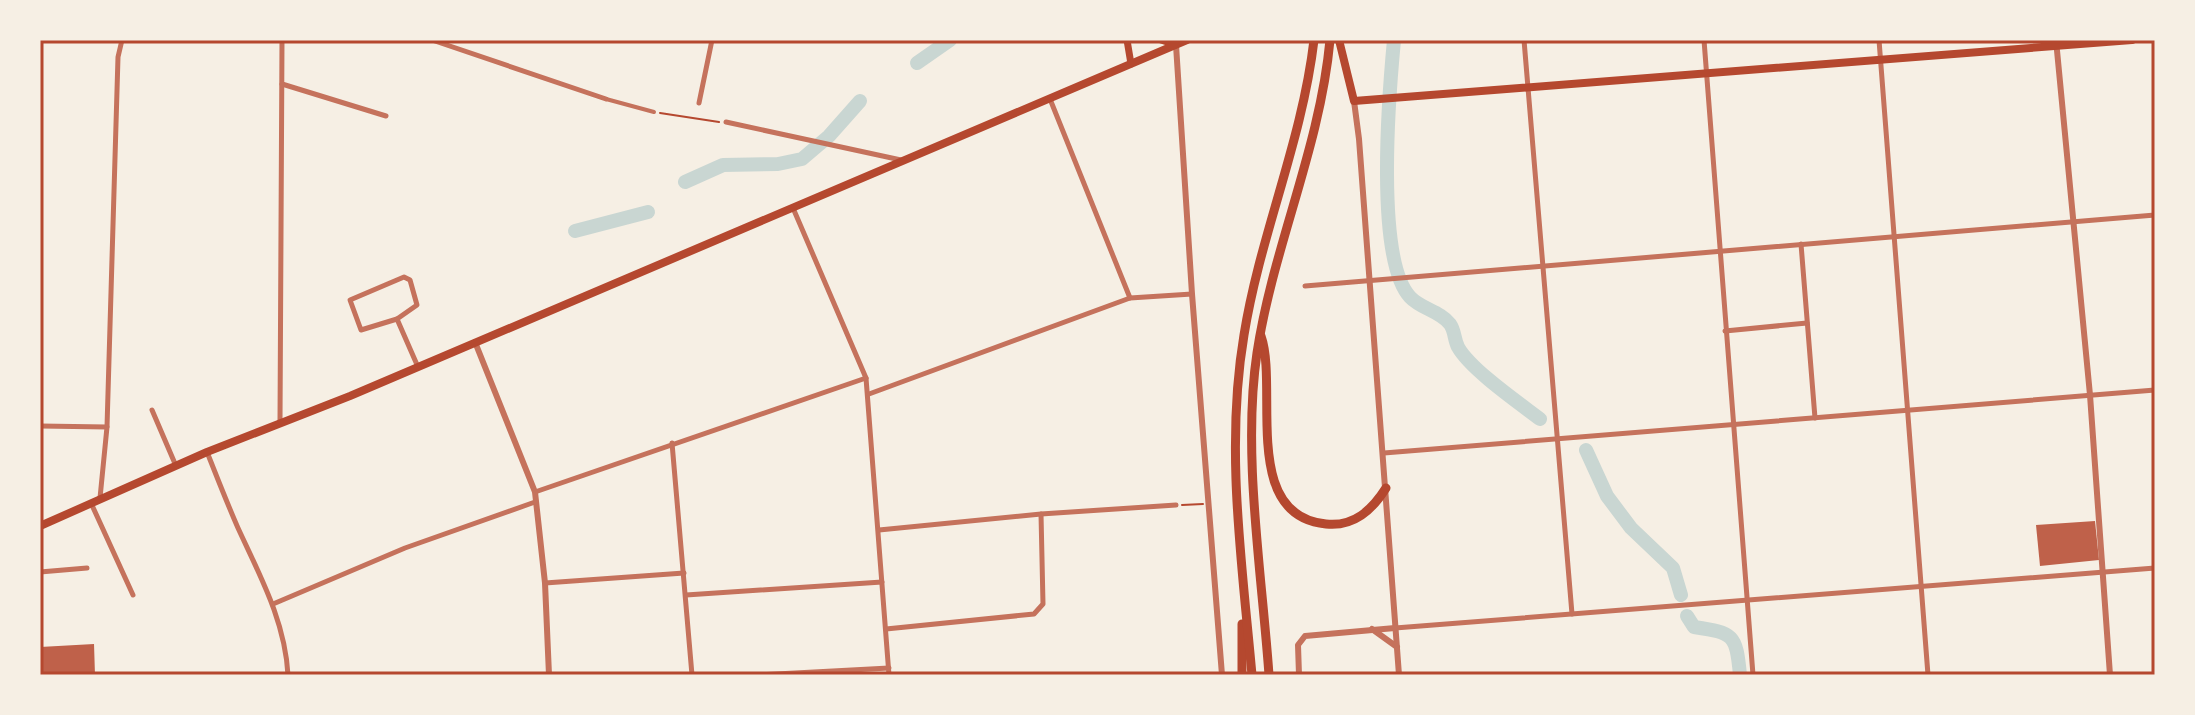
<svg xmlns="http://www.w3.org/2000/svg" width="2195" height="715" viewBox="0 0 2195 715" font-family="'Alegreya Sans',sans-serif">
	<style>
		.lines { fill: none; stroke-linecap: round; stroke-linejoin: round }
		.river { stroke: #c9d6d2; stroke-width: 14 }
		.building { fill: #bf614a }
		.path { stroke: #b5482f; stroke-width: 2 }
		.pedestrian { stroke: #c5725c; stroke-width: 4 }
		.minor { stroke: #c5725c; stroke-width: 5 }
		.tertiary { stroke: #c5725c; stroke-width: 6 }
		.secondary { stroke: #b5482f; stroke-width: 7 }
		.primary { stroke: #b5482f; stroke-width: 8 }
		.motorway { stroke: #b5482f; stroke-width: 9 }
		.neatline { fill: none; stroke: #b5482f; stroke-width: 3 }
	</style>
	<rect width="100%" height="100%" fill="#f6efe4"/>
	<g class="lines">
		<g class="river">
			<path d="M1394,40C1389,93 1375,259 1410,297C1421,309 1440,311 1450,324C1455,331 1454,339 1458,347C1470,369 1519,403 1540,419"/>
			<polyline points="917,63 950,40"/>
			<polyline points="685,182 723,165 778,164 802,159 829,136 860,101"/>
			<polyline points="575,231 648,212"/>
			<polyline points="1586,450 1607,496 1631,528 1673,568 1681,595"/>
			<path d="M1687,616L1694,627C1734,633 1736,634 1740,675"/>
		</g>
	</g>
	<g class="building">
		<polygon points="2095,521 2099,560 2040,566 2036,525"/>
		<polygon points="94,644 95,675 40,675 40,647"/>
	</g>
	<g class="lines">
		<g class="path">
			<polyline points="660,113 719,122"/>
			<polyline points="1182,505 1203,504"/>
		</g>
		<polyline class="pedestrian" points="606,99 654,112"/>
		<g class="minor">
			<polyline points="432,40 606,99"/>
			<polyline points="1524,40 1572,614"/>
			<polyline points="1704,40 1753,675"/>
			<polyline points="1879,40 1928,675"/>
			<polyline points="282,84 386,116"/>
			<polyline points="1050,99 1130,298"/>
			<polyline points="699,103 712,40"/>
			<polyline points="726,122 901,160"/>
			<polyline points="793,208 866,378 889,675"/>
			<polyline points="1801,244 1815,418"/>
			<polygon points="404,277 410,280 417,305 397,319 361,330 350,300"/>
			<polyline points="1305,286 2155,215"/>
			<polyline points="397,319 418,367"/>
			<polyline points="1725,331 1807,323"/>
			<polyline points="869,394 1130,298 1192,294"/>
			<polyline points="152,410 176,466"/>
			<polyline points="280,423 282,40"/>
			<polyline points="40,426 107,427"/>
			<polyline points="672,443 692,675"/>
			<path d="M207,452C217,477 227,503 238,528C260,576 285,621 288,675"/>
			<polyline points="1384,453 2155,390"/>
			<polyline points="535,492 866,378"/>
			<polyline points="100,498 107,427 118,57 122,40"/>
			<polyline points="91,503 133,595"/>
			<polyline points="879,530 1041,514 1176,505"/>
			<polyline points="40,572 87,568"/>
			<polyline points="545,583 684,573"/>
			<polyline points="686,595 882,582"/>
			<polyline points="273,604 405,548 535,502"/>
			<polyline points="1395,628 2155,568"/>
			<polyline points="886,629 1034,614 1043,604 1041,514"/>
			<polyline points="755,675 889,668"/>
		</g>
		<g class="tertiary">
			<polyline points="2056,40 2090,395 2110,675"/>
			<polyline points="1176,45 1192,294 1222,675"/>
			<polyline points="1354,101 1359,139 1399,675"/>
			<polyline points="475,342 535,492 545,583 549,675"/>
			<polyline points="1372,629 1397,647"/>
			<polyline points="1299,675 1298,645 1305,636 1395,628"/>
		</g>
		<g class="secondary">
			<polyline points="1127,40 1131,64"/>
			<polyline points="1161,40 1176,45"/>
		</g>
		<g class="primary">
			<polyline points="1339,40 1354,101 2132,40"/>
			<polyline points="40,526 207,452 350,396 1187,40"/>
		</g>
		<g class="motorway">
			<path d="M1261,336C1279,387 1240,516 1326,524C1354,527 1372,510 1386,488"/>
			<polyline points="1242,675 1242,624"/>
			<path d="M1252,675C1242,563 1225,447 1244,335C1260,235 1302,142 1314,40"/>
			<path d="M1269,675C1262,574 1242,453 1257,353C1273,247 1320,148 1330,40"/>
		</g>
	</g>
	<rect width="2195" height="715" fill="none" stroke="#f6efe4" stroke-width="84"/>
	<rect x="42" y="42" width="2111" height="631" class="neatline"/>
</svg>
